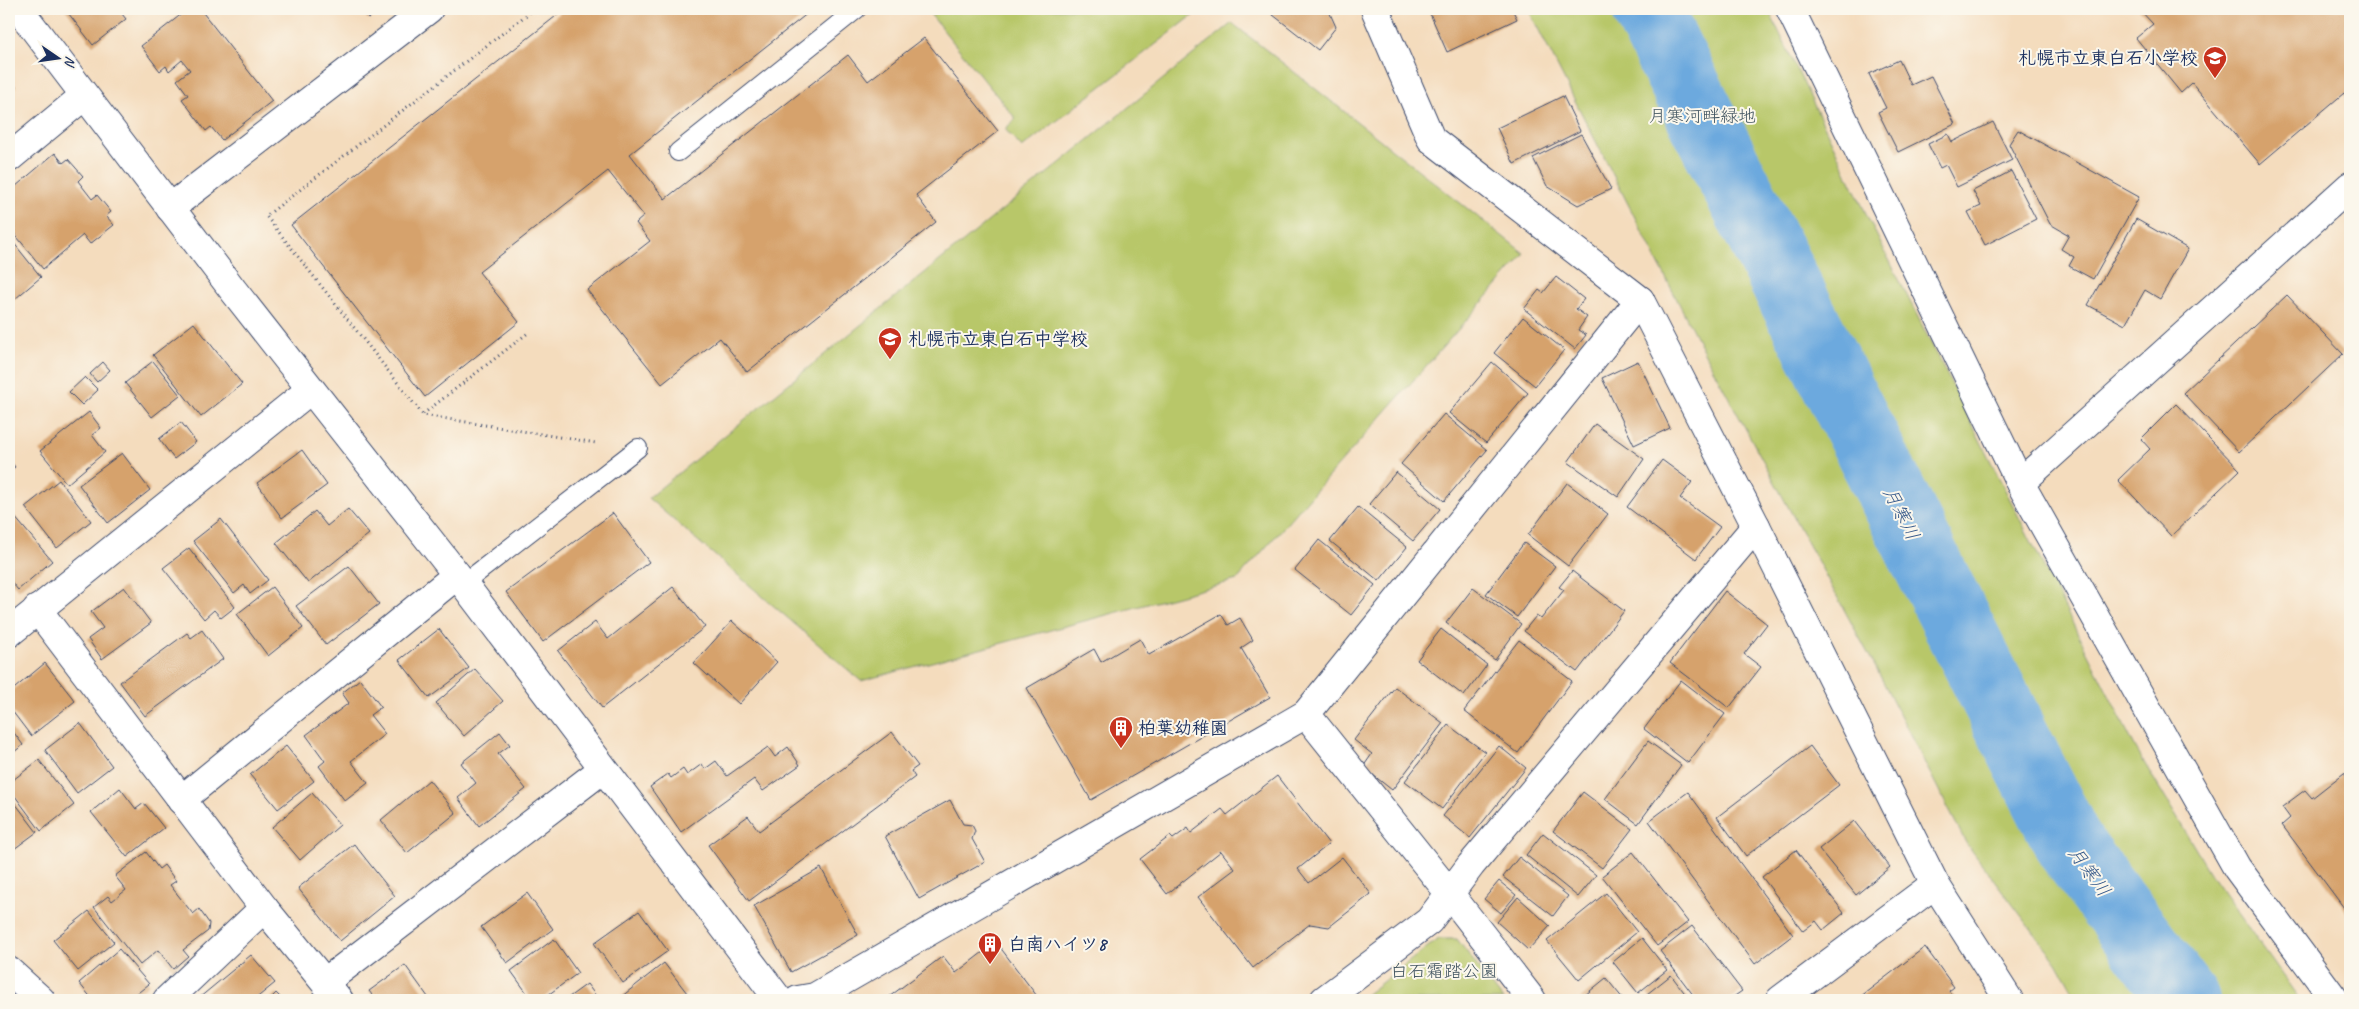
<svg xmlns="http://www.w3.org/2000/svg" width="2359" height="1009" viewBox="0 0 2359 1009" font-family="Caveat,'Klee One',sans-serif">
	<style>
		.green { fill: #b8c769; stroke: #6a7b64 }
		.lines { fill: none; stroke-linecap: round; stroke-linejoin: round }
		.river { stroke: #6ca9de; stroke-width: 70 }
		.building { fill: #d6a26c }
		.service-casing { stroke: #3c496c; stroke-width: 20 }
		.minor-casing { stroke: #3c496c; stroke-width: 30 }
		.tertiary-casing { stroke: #3c496c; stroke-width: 30 }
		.path { stroke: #3c496c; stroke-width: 3; stroke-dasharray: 1 4; stroke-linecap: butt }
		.service { stroke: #fff; stroke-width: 18 }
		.minor { stroke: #fff; stroke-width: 28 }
		.tertiary { stroke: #fff; stroke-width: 28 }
		.labels { text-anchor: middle; stroke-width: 4; stroke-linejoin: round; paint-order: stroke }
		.poi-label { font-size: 18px; font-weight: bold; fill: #1b2f5e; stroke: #fbf7ec; text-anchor: start }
		.park-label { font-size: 18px; fill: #425561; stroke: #fbf7ec }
		.water-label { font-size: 19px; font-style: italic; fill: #375a8b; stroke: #fbf7ec }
	</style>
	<rect width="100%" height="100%" fill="#fbf7ec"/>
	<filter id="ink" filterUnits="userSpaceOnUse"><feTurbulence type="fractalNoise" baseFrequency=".02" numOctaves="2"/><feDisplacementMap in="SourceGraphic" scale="10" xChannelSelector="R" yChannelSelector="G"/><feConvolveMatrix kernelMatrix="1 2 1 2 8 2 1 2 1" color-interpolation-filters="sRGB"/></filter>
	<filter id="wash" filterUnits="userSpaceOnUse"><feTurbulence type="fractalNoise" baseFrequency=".0096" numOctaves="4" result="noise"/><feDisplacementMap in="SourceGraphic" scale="20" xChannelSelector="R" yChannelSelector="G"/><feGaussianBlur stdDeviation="1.12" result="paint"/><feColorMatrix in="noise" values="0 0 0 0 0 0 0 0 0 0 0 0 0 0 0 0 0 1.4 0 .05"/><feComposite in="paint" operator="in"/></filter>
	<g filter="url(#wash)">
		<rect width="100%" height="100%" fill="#f4dcbd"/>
		<g class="green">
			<polygon points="926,9 1199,9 1200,10 1022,148 1005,129 1016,119"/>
			<polygon points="1528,9 1768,9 1874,230 2136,749 2213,878 2300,1000 2078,1000 2057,963 1966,843 1877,670 1706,356"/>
			<polygon points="1232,23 1525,254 1237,580 861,681 648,498"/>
			<polygon points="1438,939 1457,939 1503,1000 1359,1000"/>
		</g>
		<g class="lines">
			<polyline class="river" points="1647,9 2070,846 2185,1000"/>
		</g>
		<g id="blocks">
			<g class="building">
				<polygon points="65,9 118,9 126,19 93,45"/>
				<polygon points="188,9 200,9 272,101 222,140 211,127 206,131 182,99 188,95 177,80 190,70 182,60 169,71 166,66 160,71 141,46"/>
				<polygon points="360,9 381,9 368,19"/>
				<polygon points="565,9 813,9 630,154 665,199 848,55 868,81 924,38 998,131 916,195 936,222 747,372 720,338 662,384 587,290 650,241 636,223 644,216 608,171 479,272 519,322 425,397 291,225"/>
				<polygon points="1269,9 1328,9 1336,27 1318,50 1268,11"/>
				<polygon points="1428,9 1512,9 1517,19 1447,52"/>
				<polygon points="2139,9 2350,9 2350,100 2344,93 2260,164 2192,83 2181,93 2136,38 2153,24"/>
				<polygon points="1899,60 1911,85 1931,76 1955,124 1898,152 1878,112 1886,108 1869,74"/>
				<polygon points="9,77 16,87 9,92"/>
				<polygon points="1563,96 1580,131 1514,164 1497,128"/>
				<polygon points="1993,122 2012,160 1957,187 1946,165 1940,168 1928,144 1948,134 1952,142"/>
				<polygon points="2018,130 2139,197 2093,279 2069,266 2074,257 2061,249 2069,235 2050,224 2009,144"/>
				<polygon points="1581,134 1611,189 1578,205 1547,186 1533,158"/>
				<polygon points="55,153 63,163 68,159 83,176 78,181 92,199 97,195 111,212 106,216 114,225 90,244 83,235 43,269 9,227 9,192"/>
				<polygon points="2011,171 2036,219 1985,245 1968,212 1981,206 1973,191"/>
				<polygon points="2136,219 2188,249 2160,299 2145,290 2125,325 2088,305"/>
				<polygon points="9,237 41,277 9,304"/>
				<polygon points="1556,277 1584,299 1576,309 1587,317 1578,330 1586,335 1575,349 1524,309 1539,290 1543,293"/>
				<polygon points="2287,295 2343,354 2239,452 2183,393"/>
				<polygon points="1523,317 1564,350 1535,386 1494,353"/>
				<polygon points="194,323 242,384 201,417 153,355"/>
				<polygon points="153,361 180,395 152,417 125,383"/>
				<polygon points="1638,361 1670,428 1634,445 1602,378"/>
				<polygon points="103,362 110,370 97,382 90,374"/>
				<polygon points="1492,362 1528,393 1486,443 1449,413"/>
				<polygon points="85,377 98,390 82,405 69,392"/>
				<polygon points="2176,404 2240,470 2171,536 2118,480 2150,449 2141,439"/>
				<polygon points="89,412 101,428 92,435 105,452 67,484 40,451"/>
				<polygon points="1444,414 1487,450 1444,501 1401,464"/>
				<polygon points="181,422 196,442 174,459 159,439"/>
				<polygon points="1595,424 1644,459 1618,497 1568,462"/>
				<polygon points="302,450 327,485 282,518 257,483"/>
				<polygon points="122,453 150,490 108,523 79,485"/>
				<polygon points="9,459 15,467 9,472"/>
				<polygon points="1662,460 1692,482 1680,498 1720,527 1696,559 1627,507"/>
				<polygon points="1396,472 1440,509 1413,541 1369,504"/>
				<polygon points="59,480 91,521 57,548 25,507"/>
				<polygon points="1567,483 1608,514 1568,566 1528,535"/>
				<polygon points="1358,507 1407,547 1379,581 1330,541"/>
				<polygon points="348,509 369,534 308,583 276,543 315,511 327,526"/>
				<polygon points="613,513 649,562 543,642 506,592"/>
				<polygon points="14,516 52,561 18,590 9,579 9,520"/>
				<polygon points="221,519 268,580 250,594 244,585 234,593 193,541"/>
				<polygon points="1319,540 1375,585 1351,615 1295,570"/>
				<polygon points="1524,543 1555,566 1517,617 1486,594"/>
				<polygon points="189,548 235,607 221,618 214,610 204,619 163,568"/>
				<polygon points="349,566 379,604 326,645 296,606"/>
				<polygon points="1572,571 1624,611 1577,672 1524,631 1536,616 1541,619 1564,590 1559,587"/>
				<polygon points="124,587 151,623 102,659 88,639 103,628 91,612"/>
				<polygon points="272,587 303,628 268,656 237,614"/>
				<polygon points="673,587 705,627 602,708 558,651 595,622 608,639"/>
				<polygon points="1473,588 1521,624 1495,660 1446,623"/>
				<polygon points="1725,591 1767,624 1744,654 1761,667 1729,708 1670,663"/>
				<polygon points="1221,614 1228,625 1240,618 1253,640 1241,648 1270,697 1091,800 1027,688 1094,649 1101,662 1140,639 1149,655"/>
				<polygon points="732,621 777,662 739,704 694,663"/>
				<polygon points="439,629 469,668 429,698 399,660"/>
				<polygon points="1441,629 1487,665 1464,696 1417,660"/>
				<polygon points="202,630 223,659 145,716 120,682 187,633 191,638"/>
				<polygon points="1519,640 1572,681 1518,753 1464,711"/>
				<polygon points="45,663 75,701 31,736 9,707 9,693"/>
				<polygon points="475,669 503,701 464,736 436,703"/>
				<polygon points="360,679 381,707 370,715 385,734 351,761 368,783 345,801 319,766 325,761 306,735 349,703 342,693"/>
				<polygon points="1681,680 1725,714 1688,763 1644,729"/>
				<polygon points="1395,687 1443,723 1392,790 1363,767 1372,754 1354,740"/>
				<polygon points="80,723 112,766 77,793 45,750"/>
				<polygon points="1448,725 1485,752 1442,809 1405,781"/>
				<polygon points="9,726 23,745 9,756"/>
				<polygon points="500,732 510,745 498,754 526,789 479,826 458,798 476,783 461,763"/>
				<polygon points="892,732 918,766 911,771 915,777 749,901 708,845 748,816 759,831"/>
				<polygon points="1648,741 1681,765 1638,824 1605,799"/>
				<polygon points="286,746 314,781 278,809 250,775"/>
				<polygon points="1499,746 1526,768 1470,838 1443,816"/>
				<polygon points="1810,746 1839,785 1746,856 1717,817"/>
				<polygon points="768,747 775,757 788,747 800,765 763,791 754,779 681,832 650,787 668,774 671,778 683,769 687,775 702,764 705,769 716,761 727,776"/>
				<polygon points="39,760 74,805 41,831 9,788 9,783"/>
				<polygon points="2344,773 2350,781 2350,916 2282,825 2290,818 2282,807 2305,790 2312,798"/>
				<polygon points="1277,776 1329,844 1298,869 1309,883 1342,857 1371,894 1329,927 1310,924 1253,968 1198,897 1235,869 1221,851 1167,894 1140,859 1170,836 1173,839 1188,828 1191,833 1222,809 1227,815"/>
				<polygon points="429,780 456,813 407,853 381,820"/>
				<polygon points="120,788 136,809 144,803 164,828 127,857 91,812"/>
				<polygon points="1583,792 1632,829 1602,868 1553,831"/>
				<polygon points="1688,792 1793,935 1755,964 1649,821"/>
				<polygon points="312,793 340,825 300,860 272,827"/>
				<polygon points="12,799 37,832 10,852 9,802"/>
				<polygon points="950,800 963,824 972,825 975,831 972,839 985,862 919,899 885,836"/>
				<polygon points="1854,821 1890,867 1856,895 1819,849"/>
				<polygon points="1543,833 1596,875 1578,897 1526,855"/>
				<polygon points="354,844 395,896 340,941 298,888"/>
				<polygon points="1796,850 1844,913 1823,930 1816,921 1803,931 1762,877"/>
				<polygon points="146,852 159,869 164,865 176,881 170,885 193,914 199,909 209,923 208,931 183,950 188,956 173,969 158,950 140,965 94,907 108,896 112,901 126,890 115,876"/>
				<polygon points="1633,852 1688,922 1657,946 1602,876"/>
				<polygon points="1519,857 1568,896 1553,916 1503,877"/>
				<polygon points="821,868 858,935 791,972 754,906"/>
				<polygon points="1499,881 1516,895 1501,913 1484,899"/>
				<polygon points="527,893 553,929 507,963 481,927"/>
				<polygon points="1606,893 1637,932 1579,980 1547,941"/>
				<polygon points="1518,897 1550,926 1528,950 1497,922"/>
				<polygon points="89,911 114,942 78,971 53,940"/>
				<polygon points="639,911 668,951 623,983 594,943"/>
				<polygon points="1692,926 1742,991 1729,1000 1697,1000 1660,951"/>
				<polygon points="1642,938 1667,970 1638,993 1613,962"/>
				<polygon points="554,939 578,973 541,1000 532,1000 511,971"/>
				<polygon points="996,942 1040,1000 885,1000 943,956 956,973"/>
				<polygon points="1925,947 1954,987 1949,991 1956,1000 1856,1000"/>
				<polygon points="119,949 149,984 129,1000 93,1000 79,983"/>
				<polygon points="251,955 275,983 254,1000 201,1000 199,998"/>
				<polygon points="664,963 687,993 679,1000 623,1000 621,997"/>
				<polygon points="405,965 428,997 424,1000 376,1000 369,991"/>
				<polygon points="1671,975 1690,1000 1652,1000 1647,994"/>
				<polygon points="1606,978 1624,1000 1579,1000"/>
				<polygon points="587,984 599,1000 565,1000"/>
				<polygon points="276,993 283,1000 269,1000"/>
			</g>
		</g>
	</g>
	<g filter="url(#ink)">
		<use href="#blocks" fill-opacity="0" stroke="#3c496c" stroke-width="1"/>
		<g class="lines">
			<g class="service-casing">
				<g id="service">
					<polyline points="678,152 857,9"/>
					<polyline points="463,584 638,448"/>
				</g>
			</g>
			<g class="minor-casing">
				<g id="minor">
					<polyline points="1375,9 1431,139 1640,300 1756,526 1935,884 2009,1000"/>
					<polyline points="1790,9 2020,483 2237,868 2335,1000"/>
					<polyline points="9,158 84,96"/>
					<polyline points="170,208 429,9"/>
					<polyline points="2020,483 2350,186"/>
					<polyline points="37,609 264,908 339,1000"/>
					<polyline points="9,633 310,390"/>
					<polyline points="1306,714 1450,894 1532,1000"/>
					<polyline points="181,800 457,575"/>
					<polyline points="9,971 41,1000"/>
					<polyline points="325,982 603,769"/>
					<polyline points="167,1000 264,908"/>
					<polyline points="798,1000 815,997 1306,714 1640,300"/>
					<polyline points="1324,1000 1429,921 1471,865 1756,526"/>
					<polyline points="1780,1000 1935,884"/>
				</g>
			</g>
			<g class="tertiary-casing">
				<polyline id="tertiary" points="19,9 233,290 457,575 779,1000"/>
			</g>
			<g class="path">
				<polyline points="534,9 266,216 423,415 596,443"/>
				<polyline points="423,414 528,333"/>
			</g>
			<use href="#service" class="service"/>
			<use href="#minor" class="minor"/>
			<use href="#tertiary" class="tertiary"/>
		</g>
	</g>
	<defs>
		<g id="school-pin" transform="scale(1.25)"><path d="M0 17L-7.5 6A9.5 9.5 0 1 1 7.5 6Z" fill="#c8321e" stroke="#fbf7ec"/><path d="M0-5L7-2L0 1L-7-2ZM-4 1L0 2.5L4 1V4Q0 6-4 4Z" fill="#fff"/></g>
		<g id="building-pin" transform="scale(1.25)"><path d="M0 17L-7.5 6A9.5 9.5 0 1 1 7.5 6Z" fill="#c8321e" stroke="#fbf7ec"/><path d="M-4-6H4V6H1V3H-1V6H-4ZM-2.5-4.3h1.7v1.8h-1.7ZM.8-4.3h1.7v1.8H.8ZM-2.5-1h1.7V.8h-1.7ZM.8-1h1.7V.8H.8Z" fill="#fff"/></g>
	</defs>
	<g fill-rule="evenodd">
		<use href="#school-pin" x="2215" y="58"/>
		<use href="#school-pin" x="890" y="339"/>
		<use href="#building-pin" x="1121" y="728"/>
		<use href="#building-pin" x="990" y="944"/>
	</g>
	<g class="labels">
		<g class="poi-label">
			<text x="2198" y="64" text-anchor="end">札幌市立東白石小学校</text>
			<text x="908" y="345">札幌市立東白石中学校</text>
			<text x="1138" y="734">柏葉幼稚園</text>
			<text x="1008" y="950">白南ハイツ8</text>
		</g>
		<g class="park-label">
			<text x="1702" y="122">月寒河畔緑地</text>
			<text x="1444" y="977">白石霜踏公園</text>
		</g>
		<g class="water-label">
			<text transform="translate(1902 513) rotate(63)" y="7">月寒川</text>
			<text transform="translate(2090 871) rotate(54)" y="7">月寒川</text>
		</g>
	</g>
	<rect width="2359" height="1009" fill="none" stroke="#fbf7ec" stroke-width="30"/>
	<g transform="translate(58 58) rotate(103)" stroke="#fbf7ec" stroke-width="4" paint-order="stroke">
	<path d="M0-4L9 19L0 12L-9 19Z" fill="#1b2f5e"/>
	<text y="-8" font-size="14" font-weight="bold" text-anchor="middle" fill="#1b2f5e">N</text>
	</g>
</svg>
